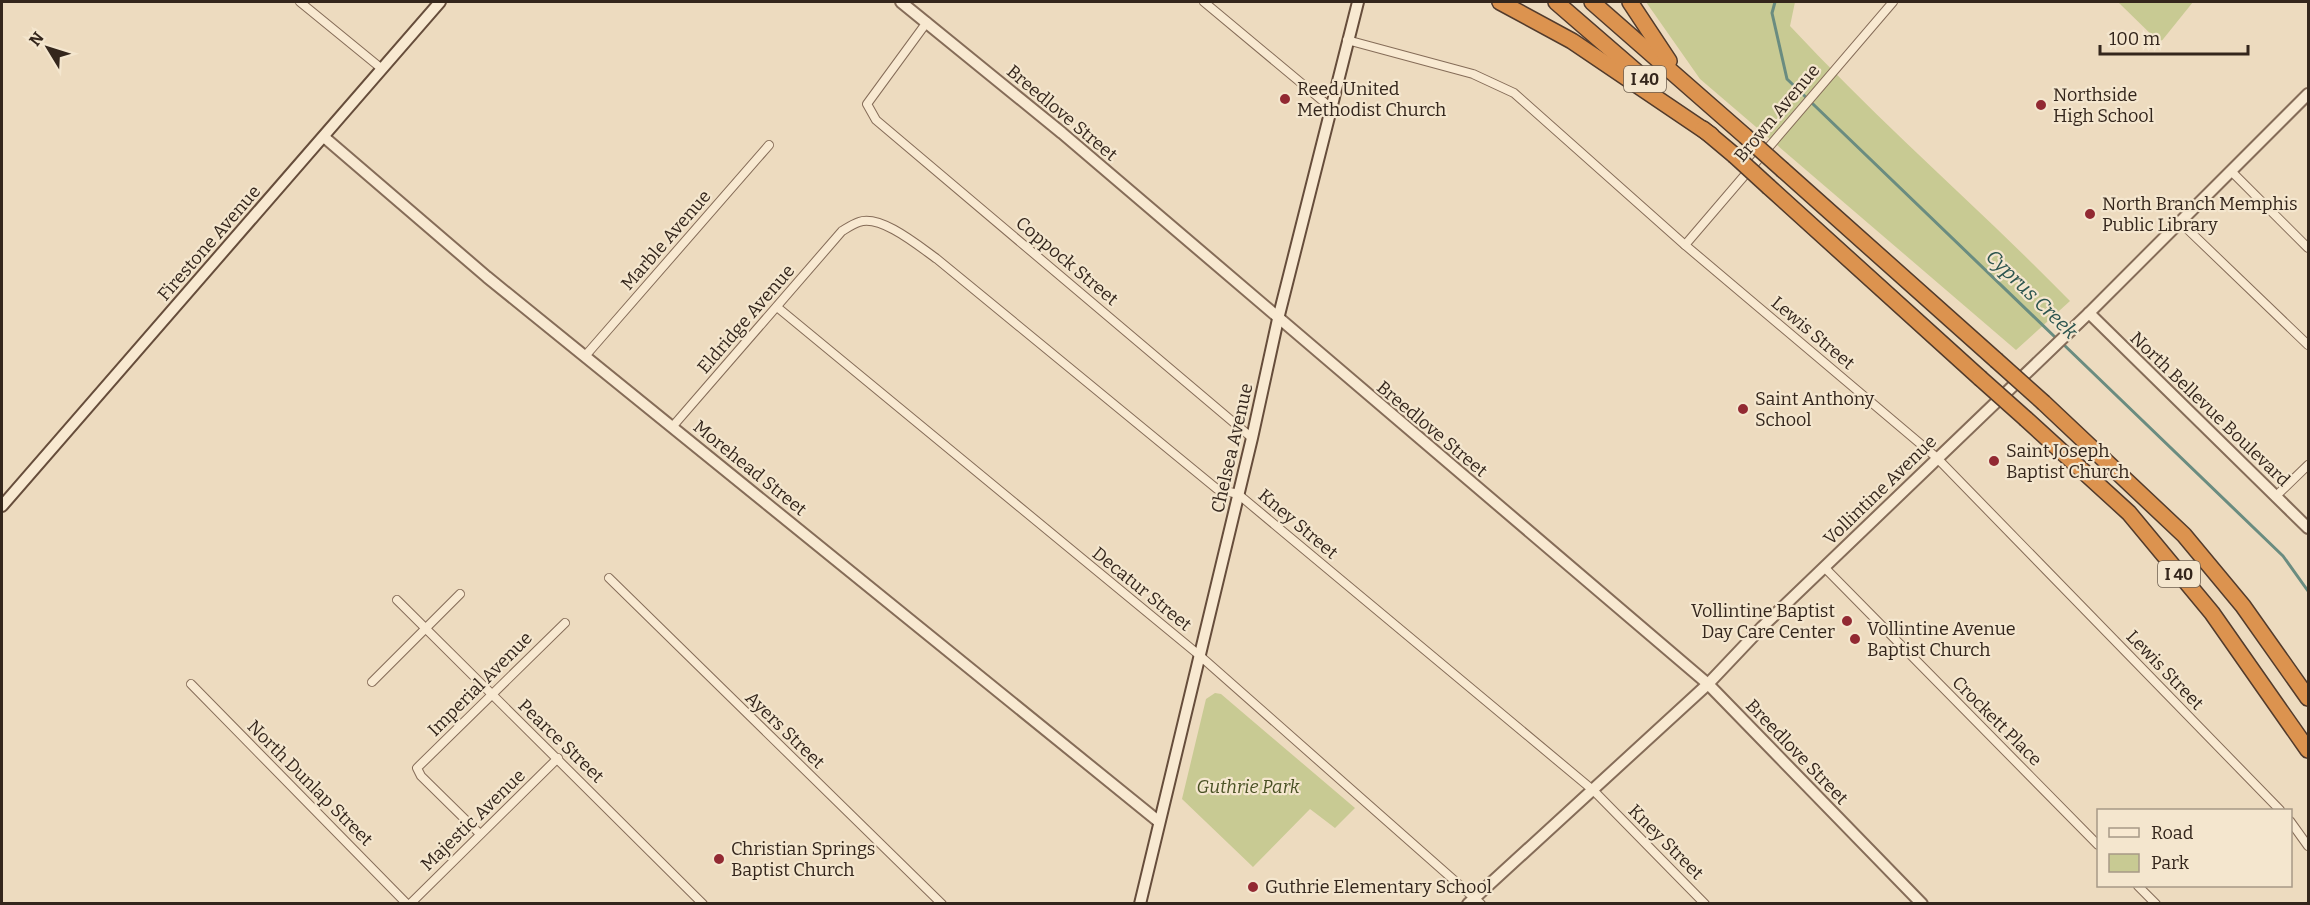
<svg xmlns="http://www.w3.org/2000/svg" width="2310" height="905" viewBox="0 0 2310 905" font-family="Bitter,serif">
	<style>
		.green { fill: #c8ca93 }
		.lines { fill: none; stroke-linecap: round; stroke-linejoin: round }
		.stream { stroke: #6a8c80; stroke-width: 3 }
		.minor-casing { stroke: #856c58; stroke-width: 10 }
		.tertiary-casing { stroke: #856c58; stroke-width: 14 }
		.secondary-casing { stroke: #664d3b; stroke-width: 14 }
		.motorway-casing { stroke: #523b2c; stroke-width: 18 }
		.minor { stroke: #f8e9d1; stroke-width: 8 }
		.tertiary { stroke: #f8e9d1; stroke-width: 10 }
		.secondary { stroke: #f8e9d1; stroke-width: 10 }
		.motorway { stroke: #dc934f; stroke-width: 15 }
		.motorway-bridge-casing { stroke: #523b2c; stroke-width: 18; stroke-linecap: butt }
		.motorway-bridge { stroke: #dc934f; stroke-width: 15 }
		.poi-dot { fill: #922932; stroke: #f4e6ce; stroke-width: 2 }
		.labels { text-anchor: middle; stroke-width: 4.5; stroke-linejoin: round; paint-order: stroke }
		.shield { fill: #f4e6ce; stroke: #6e6051; stroke-width: 1.5 }
		.shield-label { font-size: 16px; font-weight: bold; fill: #34261c }
		.poi-label { font-size: 18px; fill: #34261c; stroke: #f4e6ce; text-anchor: start }
		.street-label { font-size: 18px; fill: #34261c; stroke: #f4e6ce }
		.park-label { font-size: 18px; font-style: italic; fill: #485023; stroke: #f4e6ce }
		.water-label { font-size: 20px; font-style: italic; fill: #2b544e; stroke: #f4e6ce }
	</style>
	<rect width="100%" height="100%" fill="#eddbbf"/>
	<g class="green">
		<path d="M1646,2H1795L1790,26C1879,122 1978,207 2070,301L2016,350L1700,79Z"/>
		<polygon points="2118,2 2193,2 2160,43"/>
		<polygon points="1215,693 1221,694 1355,808 1335,828 1310,809 1253,867 1182,799 1206,699"/>
	</g>
	<g class="lines">
		<g class="stream">
			<polyline points="1775,2 1772,13 1787,79 2057,339"/>
			<polyline points="2062,343 2283,556 2308,591"/>
		</g>
		<g class="minor-casing">
			<g id="minor">
				<polyline points="300,2 382,69"/>
				<polyline points="1204,2 1330,107"/>
				<polyline points="927,22 867,104 876,120 1252,438"/>
				<polyline points="1347,40 1473,74 1514,93 1685,245 1936,457 2280,810"/>
				<polyline points="2231,171 2308,248"/>
				<polyline points="2180,222 2308,345"/>
				<polyline points="1685,245 1893,2"/>
				<polyline points="777,307 1199,655 1481,904"/>
				<polyline points="586,355 769,145"/>
				<path d="M673,426L842,231C847,228 853,224 859,222C881,214 920,247 937,259L1217,489L1238,494L1594,791L1705,904"/>
				<polyline points="2276,496 2308,465"/>
				<polyline points="1824,567 2098,845"/>
				<polyline points="609,578 942,904"/>
				<polyline points="397,600 703,904"/>
				<polyline points="372,682 460,594"/>
				<polyline points="191,684 407,904"/>
				<polyline points="2290,821 2308,846"/>
				<polyline points="480,834 421,776 417,768 565,623"/>
				<polyline points="2138,886 2156,904"/>
				<polyline points="410,904 558,758"/>
			</g>
		</g>
		<g class="tertiary-casing">
			<g id="tertiary">
				<polyline points="901,2 1062,133 1708,684 1922,904"/>
				<polyline points="324,137 487,277 1158,821"/>
				<polyline points="2089,313 2308,528"/>
				<polyline points="1468,904 1708,684 1762,627 2089,313 2308,94"/>
			</g>
		</g>
		<g class="secondary-casing">
			<g id="secondary">
				<polyline points="2,506 440,2"/>
				<polyline points="1140,904 1252,438 1278,319 1358,2"/>
			</g>
		</g>
		<g class="motorway-casing">
			<g id="motorway">
				<polyline points="1500,2 1572,41 1711,135"/>
				<polyline points="1556,2 1653,86"/>
				<polyline points="1592,2 1745,136"/>
				<polyline points="1630,2 1669,61"/>
				<polyline points="1703,129 1734,155"/>
				<polyline points="1783,170 1996,360"/>
				<polyline points="1769,187 1980,378"/>
				<polyline points="2044,403 2184,535 2243,606 2308,698"/>
				<polyline points="2026,419 2129,513 2212,613 2308,750"/>
			</g>
		</g>
		<use href="#minor" class="minor"/>
		<use href="#tertiary" class="tertiary"/>
		<use href="#secondary" class="secondary"/>
		<use href="#motorway" class="motorway"/>
		<g class="motorway-bridge-casing">
			<g id="motorway-bridge">
				<polyline points="1745,136 1783,170"/>
				<polyline points="1734,155 1769,187"/>
				<polyline points="1996,360 2044,403"/>
				<polyline points="1980,378 2026,419"/>
			</g>
		</g>
		<use href="#motorway-bridge" class="motorway-bridge"/>
	</g>
	<g class="poi-dot">
		<circle cx="1285" cy="99" r="6"/>
		<circle cx="2041" cy="105" r="6"/>
		<circle cx="2090" cy="214" r="6"/>
		<circle cx="1743" cy="409" r="6"/>
		<circle cx="1994" cy="461" r="6"/>
		<circle cx="1847" cy="621" r="6"/>
		<circle cx="1855" cy="639" r="6"/>
		<circle cx="719" cy="859" r="6"/>
		<circle cx="1253" cy="887" r="6"/>
	</g>
	<g class="labels">
		<g class="shield">
			<rect x="1624" y="66" width="42" height="26" rx="4.5"/>
			<rect x="2158" y="561" width="42" height="26" rx="4.5"/>
		</g>
		<g class="shield-label">
			<text x="1645" y="85">I 40</text>
			<text x="2179" y="580">I 40</text>
		</g>
		<g class="poi-label">
			<text x="1297" y="95">Reed United<tspan x="1297" dy="21">Methodist Church</tspan></text>
			<text x="2053" y="101">Northside<tspan x="2053" dy="21">High School</tspan></text>
			<text x="2102" y="210">North Branch Memphis<tspan x="2102" dy="21">Public Library</tspan></text>
			<text x="1755" y="405">Saint Anthony<tspan x="1755" dy="21">School</tspan></text>
			<text x="2006" y="457">Saint Joseph<tspan x="2006" dy="21">Baptist Church</tspan></text>
			<text x="1835" y="617" text-anchor="end">Vollintine Baptist<tspan x="1835" dy="21">Day Care Center</tspan></text>
			<text x="1867" y="635">Vollintine Avenue<tspan x="1867" dy="21">Baptist Church</tspan></text>
			<text x="731" y="855">Christian Springs<tspan x="731" dy="21">Baptist Church</tspan></text>
			<text x="1265" y="893">Guthrie Elementary School</text>
		</g>
		<g class="street-label">
			<text transform="translate(1062 113) rotate(40)" y="6">Breedlove Street</text>
			<text transform="translate(1777 113) rotate(-50)" y="6">Brown Avenue</text>
			<text transform="translate(666 240) rotate(-49)" y="6">Marble Avenue</text>
			<text transform="translate(209 243) rotate(-49)" y="6">Firestone Avenue</text>
			<text transform="translate(1067 261) rotate(40)" y="6">Coppock Street</text>
			<text transform="translate(746 319) rotate(-49)" y="6">Eldridge Avenue</text>
			<text transform="translate(1813 333) rotate(40)" y="6">Lewis Street</text>
			<text transform="translate(2210 409) rotate(44)" y="6">North Bellevue Boulevard</text>
			<text transform="translate(1432 429) rotate(40)" y="6">Breedlove Street</text>
			<text transform="translate(1232 448) rotate(-77)" y="6">Chelsea Avenue</text>
			<text transform="translate(750 468) rotate(39)" y="6">Morehead Street</text>
			<text transform="translate(1880 490) rotate(-44)" y="6">Vollintine Avenue</text>
			<text transform="translate(1298 524) rotate(40)" y="6">Kney Street</text>
			<text transform="translate(1142 589) rotate(39)" y="6">Decatur Street</text>
			<text transform="translate(2165 670) rotate(46)" y="6">Lewis Street</text>
			<text transform="translate(480 684) rotate(-45)" y="6">Imperial Avenue</text>
			<text transform="translate(1997 721) rotate(45)" y="6">Crockett Place</text>
			<text transform="translate(785 730) rotate(44)" y="6">Ayers Street</text>
			<text transform="translate(561 741) rotate(44)" y="6">Pearce Street</text>
			<text transform="translate(1797 752) rotate(46)" y="6">Breedlove Street</text>
			<text transform="translate(310 783) rotate(45)" y="6">North Dunlap Street</text>
			<text transform="translate(473 820) rotate(-44)" y="6">Majestic Avenue</text>
			<text transform="translate(1666 842) rotate(45)" y="6">Kney Street</text>
		</g>
		<g class="park-label">
			<text x="1248" y="793">Guthrie Park</text>
		</g>
		<g class="water-label">
			<text transform="translate(2032 294) rotate(44)" y="7">Cyprus Creek</text>
		</g>
	</g>
	<rect width="2310" height="905" fill="none" stroke="#34261c" stroke-width="6"/>
	<rect x="2097" y="809" width="195" height="78" fill="#f4e6ce" stroke="#a79987" stroke-width="1.5"/>
	<rect x="2109" y="828" width="30" height="9" fill="#f8e9d1" stroke="#a79987" stroke-width="1.5"/>
	<text x="2151" y="839" font-size="18" fill="#34261c">Road</text>
	<rect x="2109" y="854" width="30" height="18" fill="#c8ca93" stroke="#a79987" stroke-width="1.5"/>
	<text x="2151" y="869" font-size="18" fill="#34261c">Park</text>
	<g transform="translate(48 48) rotate(308)" stroke="#f4e6ce" stroke-width="4.5" paint-order="stroke">
	<path d="M0-4.5L10 22L0 15L-10 22Z" fill="#34261c"/>
	<text y="-9" font-size="16" font-weight="bold" text-anchor="middle" fill="#34261c">N</text>
	</g>
	<path d="M2100 45v9h148v-9" fill="none" stroke="#34261c" stroke-width="3"/>
	<text x="2109" y="45" font-size="18" fill="#34261c" stroke="#f4e6ce" stroke-width="4.5" paint-order="stroke">100 m</text>
</svg>
